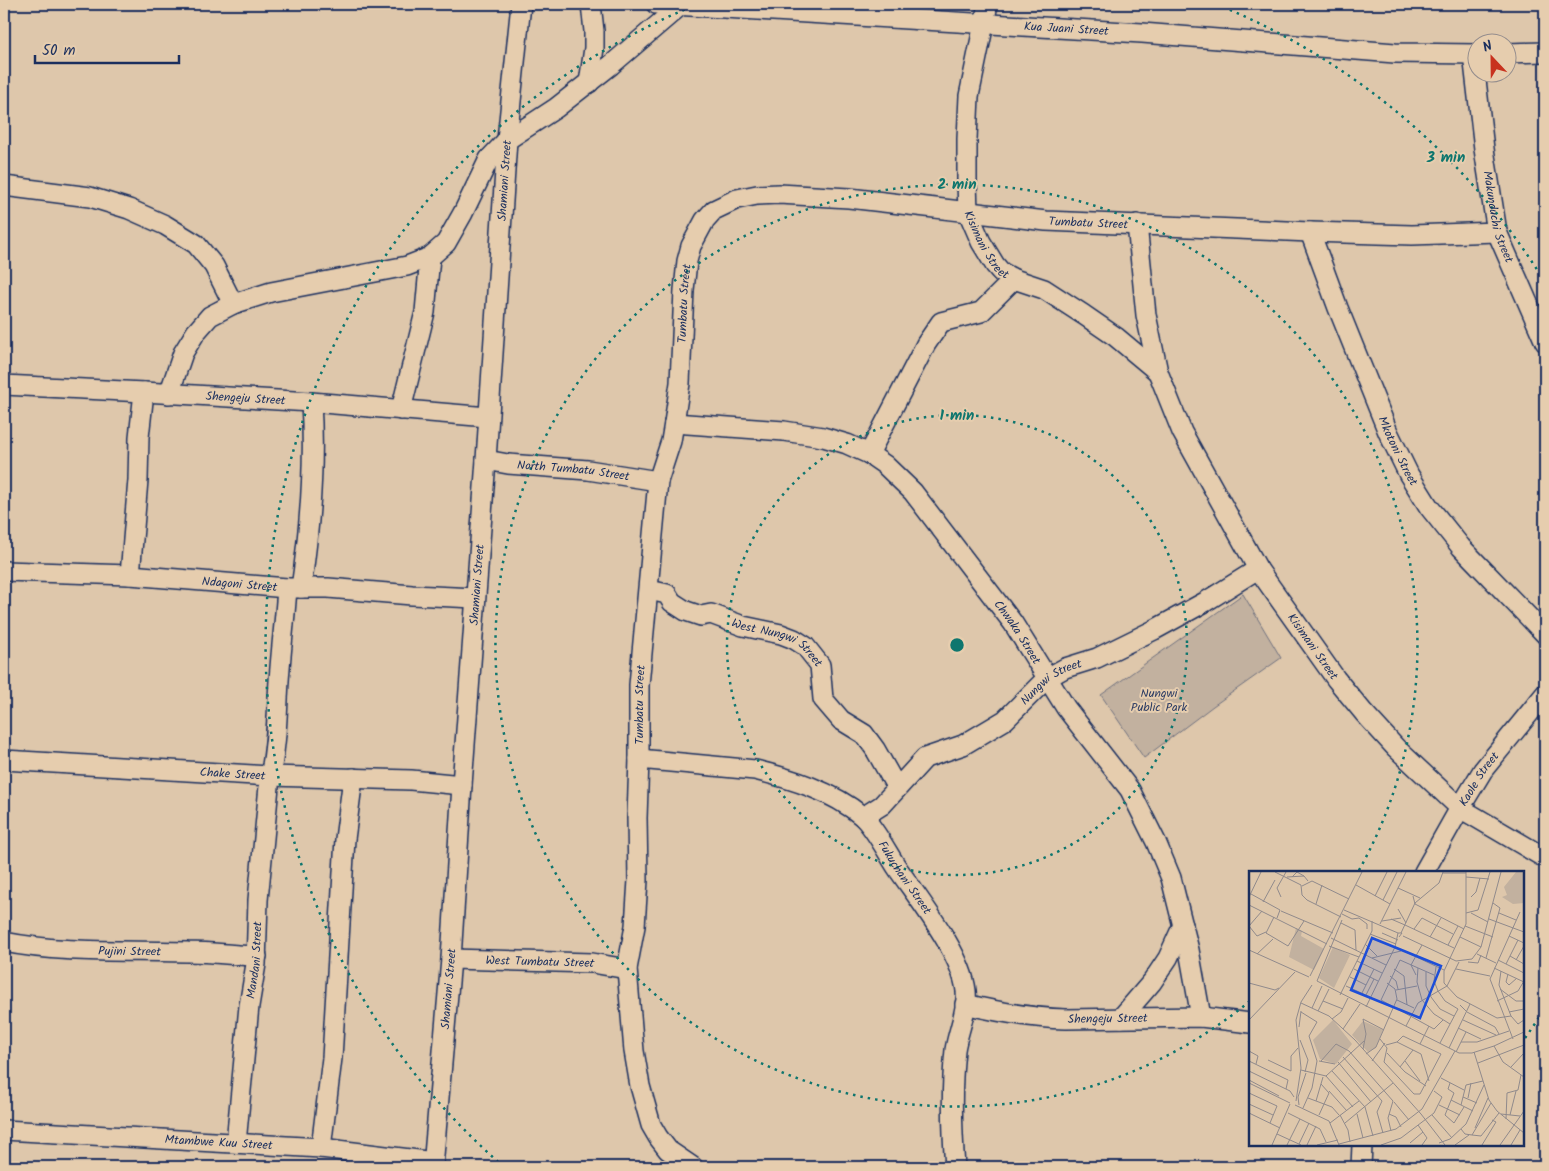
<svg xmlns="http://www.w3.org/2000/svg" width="1549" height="1171" viewBox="0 0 1549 1171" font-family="Kalam,sans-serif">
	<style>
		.green { fill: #c2b19f; stroke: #6e707e }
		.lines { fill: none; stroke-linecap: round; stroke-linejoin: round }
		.street-casing { stroke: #1b2f5e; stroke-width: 22 }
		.street { stroke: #e6cdae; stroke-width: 19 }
		.ring { fill: none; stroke: #0f766e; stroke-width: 2.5; stroke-dasharray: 2.5 5 }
		.labels { text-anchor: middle; stroke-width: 4; stroke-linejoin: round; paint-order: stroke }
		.street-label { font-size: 12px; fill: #1b2f5e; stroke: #e6cdae }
		.park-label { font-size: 12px; fill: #2c3c64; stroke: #e6cdae }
		.inset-road { fill: none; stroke: #908a8c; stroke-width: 1 }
		.view { fill: #1d4ed8; fill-opacity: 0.15; stroke: #1d4ed8; stroke-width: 2.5 }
		.inset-edge { fill: none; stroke: #1b2f5e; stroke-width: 2.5 }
		.centre { fill: #0f766e; stroke: #e6cdae; stroke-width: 2.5 }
		.ring-label { font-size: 15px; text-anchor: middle; font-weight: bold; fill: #0f766e; stroke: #e6cdae; stroke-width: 4; stroke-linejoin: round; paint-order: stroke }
	</style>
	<rect width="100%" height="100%" fill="#dec7ab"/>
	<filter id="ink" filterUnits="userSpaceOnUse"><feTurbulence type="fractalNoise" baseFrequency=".02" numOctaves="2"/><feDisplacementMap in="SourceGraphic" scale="10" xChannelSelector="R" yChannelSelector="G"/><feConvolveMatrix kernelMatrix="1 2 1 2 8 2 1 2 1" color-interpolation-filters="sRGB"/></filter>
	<g filter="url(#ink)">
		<polygon class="green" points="1243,594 1281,658 1213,706 1144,758 1101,695"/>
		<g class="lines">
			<g class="street-casing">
				<g id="street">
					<path id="s1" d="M656,4L1142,33L1395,53L1476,54"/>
					<path id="s2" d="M988,4L969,96L967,139V182L968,212L981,242L995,265L1001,272L1014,279L1044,289L1084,315L1116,337L1158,372"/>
					<polyline points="1506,53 1545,52"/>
					<path id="s3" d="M1473,54L1484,149L1497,232L1545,342"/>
					<polyline points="589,83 594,48 594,31 591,4"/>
					<polyline points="4,186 90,197 129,209 165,225 196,244 214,266 233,304"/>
					<path id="s4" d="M1137,224L1146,315L1158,372L1182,432L1258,569L1336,679L1364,713L1396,748L1460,808L1545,858"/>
					<path id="s5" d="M1310,232L1338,308L1388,432L1409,475L1429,507L1461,547L1545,634"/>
					<path id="s6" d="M4,385L144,392L311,402L488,417"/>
					<polyline points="169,394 183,353 196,332 210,316 233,304 271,292 407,266 430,257 446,243 463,213 489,159 507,140 556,108 611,65 681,5"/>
					<polyline points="401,410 425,312 430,257"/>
					<path id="s7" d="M674,423L784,431L823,437L847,444L869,454L885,465L913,492L1013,623L1066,708L1130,790L1156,842L1171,878L1189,950L1201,1017"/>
					<polyline points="869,454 926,344 941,322 981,312 1014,279"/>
					<path id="s8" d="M486,460L508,464L588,470L658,481"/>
					<path id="s9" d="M4,571L130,575L287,588H328L412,595L475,598"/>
					<polyline points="130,575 138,480 139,437 144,392"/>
					<path d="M301,588C310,527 315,464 311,402"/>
					<path id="s10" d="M649,590L667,594L672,602L686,611L701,616L711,614L743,626L781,634L794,639L805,646L820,665L823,699L841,720L864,734L875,749L897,788"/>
					<path id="s11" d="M639,759L755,770C792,779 832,791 862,816C874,827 887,852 896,866C918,899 962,953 966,991C968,1010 958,1030 955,1050C951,1088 952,1129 955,1167"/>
					<path id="s12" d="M4,760L270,776L411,780L462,785"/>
					<path id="s13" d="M863,817L882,805L925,758L963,745L1005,720L1047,678L1065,668L1097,658L1154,630L1205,602L1258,569"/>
					<path id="s14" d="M1424,872L1460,808L1483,770L1545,694"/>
					<path id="s15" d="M4,942C64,954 127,950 188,952C211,952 234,955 257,956"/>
					<path id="s16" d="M451,959L592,963L627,969"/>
					<path id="s17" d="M965,1004C998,1012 1032,1018 1066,1019L1201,1017L1250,1023"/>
					<polyline points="1121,1018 1152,982 1168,958 1183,925"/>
					<path id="s18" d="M4,1130L321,1148L434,1162"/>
					<path id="s19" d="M236,1143L249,1006L256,964L258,900L270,776C277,744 277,713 279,681C281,650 285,619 287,588"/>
					<polyline points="321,1148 332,1058 345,839 353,778"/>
					<path id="s20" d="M433,1167L451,959L462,785L486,460L507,140L521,4"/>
					<path id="s21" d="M693,1167L668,1150L658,1137L651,1125L640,1086L634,1051L627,969L635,926L638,880L637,818L639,759V685L658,481L671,441L674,423L680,383L684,290L687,261L691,246L705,220L714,210L737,199L757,195L779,194L849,198L1046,221L1310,232L1412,235L1497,232"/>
					<polyline points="1361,1167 1362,1145"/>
				</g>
			</g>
			<use href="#street" class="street"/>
		</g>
	</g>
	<g class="ring">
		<circle cx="957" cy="645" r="230"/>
		<path d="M1250 1001A461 461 0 1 1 1358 872"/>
		<path d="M1543 1011A691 691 0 0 1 1523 1041M504 1167A691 691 0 0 1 698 4M1216 4A691 691 0 0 1 1543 279"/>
	</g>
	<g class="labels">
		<g class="street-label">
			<text dy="4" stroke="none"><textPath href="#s1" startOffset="411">Kua Juani Street</textPath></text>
			<text dy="4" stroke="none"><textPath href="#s20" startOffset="989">Shamiani Street</textPath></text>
			<text dy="4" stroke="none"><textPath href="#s3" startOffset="165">Makunduchi Street</textPath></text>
			<text dy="4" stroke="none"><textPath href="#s21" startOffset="1369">Tumbatu Street</textPath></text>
			<text dy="4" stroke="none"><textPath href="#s2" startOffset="248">Kisimani Street</textPath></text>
			<text dy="4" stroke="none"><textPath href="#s21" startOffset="889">Tumbatu Street</textPath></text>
			<text dy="4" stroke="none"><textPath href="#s6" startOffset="242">Shengeju Street</textPath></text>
			<text dy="4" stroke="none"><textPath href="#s5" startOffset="236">Mkotoni Street</textPath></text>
			<text dy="4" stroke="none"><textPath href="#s8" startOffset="88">North Tumbatu Street</textPath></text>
			<text dy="4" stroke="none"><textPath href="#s9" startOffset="236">Ndagoni Street</textPath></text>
			<text dy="4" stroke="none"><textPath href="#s20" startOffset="584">Shamiani Street</textPath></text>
			<text dy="4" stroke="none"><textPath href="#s7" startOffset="432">Chwaka Street</textPath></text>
			<text dy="4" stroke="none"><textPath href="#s10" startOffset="144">West Nungwi Street</textPath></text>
			<text dy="4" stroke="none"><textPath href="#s4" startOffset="466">Kisimani Street</textPath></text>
			<text dy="4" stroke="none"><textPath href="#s13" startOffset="236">Nungwi Street</textPath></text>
			<text dy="4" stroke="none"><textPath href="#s21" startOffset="484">Tumbatu Street</textPath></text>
			<text dy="4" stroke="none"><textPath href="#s12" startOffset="229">Chake Street</textPath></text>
			<text dy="4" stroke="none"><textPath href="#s14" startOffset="108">Kaole Street</textPath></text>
			<text dy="4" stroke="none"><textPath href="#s11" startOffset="309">Fukuchani Street</textPath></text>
			<text dy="4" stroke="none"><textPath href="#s15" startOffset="126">Pujini Street</textPath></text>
			<text dy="4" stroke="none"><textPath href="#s19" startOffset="184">Mandani Street</textPath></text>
			<text dy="4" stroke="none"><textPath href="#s16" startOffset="89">West Tumbatu Street</textPath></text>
			<text dy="4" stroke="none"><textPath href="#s20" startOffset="179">Shamiani Street</textPath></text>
			<text dy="4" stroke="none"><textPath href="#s17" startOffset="144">Shengeju Street</textPath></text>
			<text dy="4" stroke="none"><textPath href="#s18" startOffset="215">Mtambwe Kuu Street</textPath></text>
		</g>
		<g class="park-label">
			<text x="1159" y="697">Nungwi<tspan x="1159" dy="14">Public Park</tspan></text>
		</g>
	</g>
	<g transform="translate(1249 871)">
		<rect width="275" height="275" fill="#dec7ab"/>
		<path d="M267,1H275V32L264,33L253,26L258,24L255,16ZM47,57L53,60L52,65L75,78L65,99L40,86ZM84,76L101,84L85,117L70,107ZM84,149L103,173L87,193L71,188L64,169ZM114,150L134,159L127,177L119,181L103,164Z" fill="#c2b19f"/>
		<path class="inset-road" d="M26,1L52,14L53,24L58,29L92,46M217,1V53L195,100V112L208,126L248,147L262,145M194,2H217M38,6L55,5L59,10M43,6L48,1L55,5M217,6L240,8M107,14L141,33M53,15L63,10L100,28M149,17L171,27M2,23L31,39L28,47M126,25L138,1M164,25L166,33L215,58M0,26L12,1M32,26L28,17L37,1M222,26L227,21L231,7M134,29L148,1M14,31L26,9M67,33L73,14M0,34L78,73M149,38L157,52M95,39L149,62M32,40L84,62M217,42L229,39L241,1M222,42L239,51M250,42L267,49M93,43L103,48L110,47L118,53V58M25,46L17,62L39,75L55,50M142,48L156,54M240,48L275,61M133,50L152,47M92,52L106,59L107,79M131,53L157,1M156,54L205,77M0,55L8,65L17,61M0,55L13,40M216,55L244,66M165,58L173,47L204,63M133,62L149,69M152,62L166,32L190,12L194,1M121,63L147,73M154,65L207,90L223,88L232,76L252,1M260,65L275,72M181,66L192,47M211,66L232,76M82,67L137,94M116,73L128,85M199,74L209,55M80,75L110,86M146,76L195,99M0,79L60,106M8,83L24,68M228,83L247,92M261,85L275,93M123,87L152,80M237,87L251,37L244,32M249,89L275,102M267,89L275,75M108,90L133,102M219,91L229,92L232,84M257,93L269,69M187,96L185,110L189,120L196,130L209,138M169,97L168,111L173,129L185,143L201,153M245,97L275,111M105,98L129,110M145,98L155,105L158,134M207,98L241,105M252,100L250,114L262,145L269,153L275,149M177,101V115L182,126L191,138L205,145M259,103L257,111L260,114L268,107M167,104L162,94L173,74M185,104L151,89L132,129L185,158L194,149M61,105L113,1M141,105L147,110L149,118M101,106L117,114M68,110L210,182H223L245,175L275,161M68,110L93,49M0,112L26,119L30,117M97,115L121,126M251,118L267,130H275M147,119L168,115M113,122L125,98M91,124L123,60V50M117,124L125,108M148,129L165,137M74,130L94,138M248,130L269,120L275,110M52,132L80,145L106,169L172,243L196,274M211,134L218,141L246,156L250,163M117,136L146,76L149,62H153L150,66M63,137L73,115M69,140L80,118M52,141L68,151L60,165L68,190L63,217L54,237M260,141L275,138M83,148L92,141L99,127M114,148L135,159M0,149L46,101M214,149L247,164M157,155L169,132L198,115L210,91M50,156L52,140M209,157L232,168M94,158L111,133M131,168L138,177L135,191L165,223H171L192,183L154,165L148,171L137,174M264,168L241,108L271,41M51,169L59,189L56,201M148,171L172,183L180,210M212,171H228L260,160M191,172L209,138M171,173L180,155M245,175L254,191L275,206M200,177L221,133M114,178L117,163L114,148M0,180L9,185L7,193M100,180L144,230L139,247L142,260M207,181L217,161M225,181L240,229L248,240L275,262M138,182L156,201L177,215M117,183L127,176L148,128L146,118L138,112M94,186L133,230L128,241L134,262M19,189L42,200V185L49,177M0,190L39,209L37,218M70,190L86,193M72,190L87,173L100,180M123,190L136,172M156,190L171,210M89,191L122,231M229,192L275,174M151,196L164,179M262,196L275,182M52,199L77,205L115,170M0,200L41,220L45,226M83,200L116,236M77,205L104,236M192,207L215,219M0,209L30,225M0,212L41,232M201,212L199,218L205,222L196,244L205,252L215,236M80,220L98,240M0,222L28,235L21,252M214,226L228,232M59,227L83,236L90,244M219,227L222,212M202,229L224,240M47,230L52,197L47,149L52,131L63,114M67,230L74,206M145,231L160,249M0,233L24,244M46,234L80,250L90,274M50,234L49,226L57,202M190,234L211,244M212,234L217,214L234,210M116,236L124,265M0,242L31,257M39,242L71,258L77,271M108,243L114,267M140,243L147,246L152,256M252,243L271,245M70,244L80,222L72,213M91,244L99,259L101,271M183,244L203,267M261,244L267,220M257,248L258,222L269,219L272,204M81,252L110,230M96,252L144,212M169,254L178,267L173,274M226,257L239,227M212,258L216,263L223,264L242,232M28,263L52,274M223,264L232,265L250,242M161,272L174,261M190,272L201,268L217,253L235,214M50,273L60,252M90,273L147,258L173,238L206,180M23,274L41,233M38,274L51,248M58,274L67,255M68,274L89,269M132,274L152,267L185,242L193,226L185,220M206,274L220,264M233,274L247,251L243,249M251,274L275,240M262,274L271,259"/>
		<path class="view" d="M123,67L192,95L171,147L102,119Z"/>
		<rect width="275" height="275" class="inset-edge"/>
	</g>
	<circle cx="957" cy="645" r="8" class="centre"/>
	<g class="ring-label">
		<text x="1446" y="162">3 min</text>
		<text x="957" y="189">2 min</text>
		<text x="957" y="420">1 min</text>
	</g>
	<rect width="1549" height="1171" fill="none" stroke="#e6cdae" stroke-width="20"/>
	<rect x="10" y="10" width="1529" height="1151" fill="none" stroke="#1b2f5e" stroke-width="2" filter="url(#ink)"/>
	<g transform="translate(1492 58) rotate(338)"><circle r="24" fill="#e6cdae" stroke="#958e8e"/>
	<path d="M0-4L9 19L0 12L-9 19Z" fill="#c8321e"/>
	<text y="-8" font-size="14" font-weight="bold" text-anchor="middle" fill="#1b2f5e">N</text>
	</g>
	<path d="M35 55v8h144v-8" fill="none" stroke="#1b2f5e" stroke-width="2.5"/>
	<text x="42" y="55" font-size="15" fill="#1b2f5e" stroke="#e6cdae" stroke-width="4" paint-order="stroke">50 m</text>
</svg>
